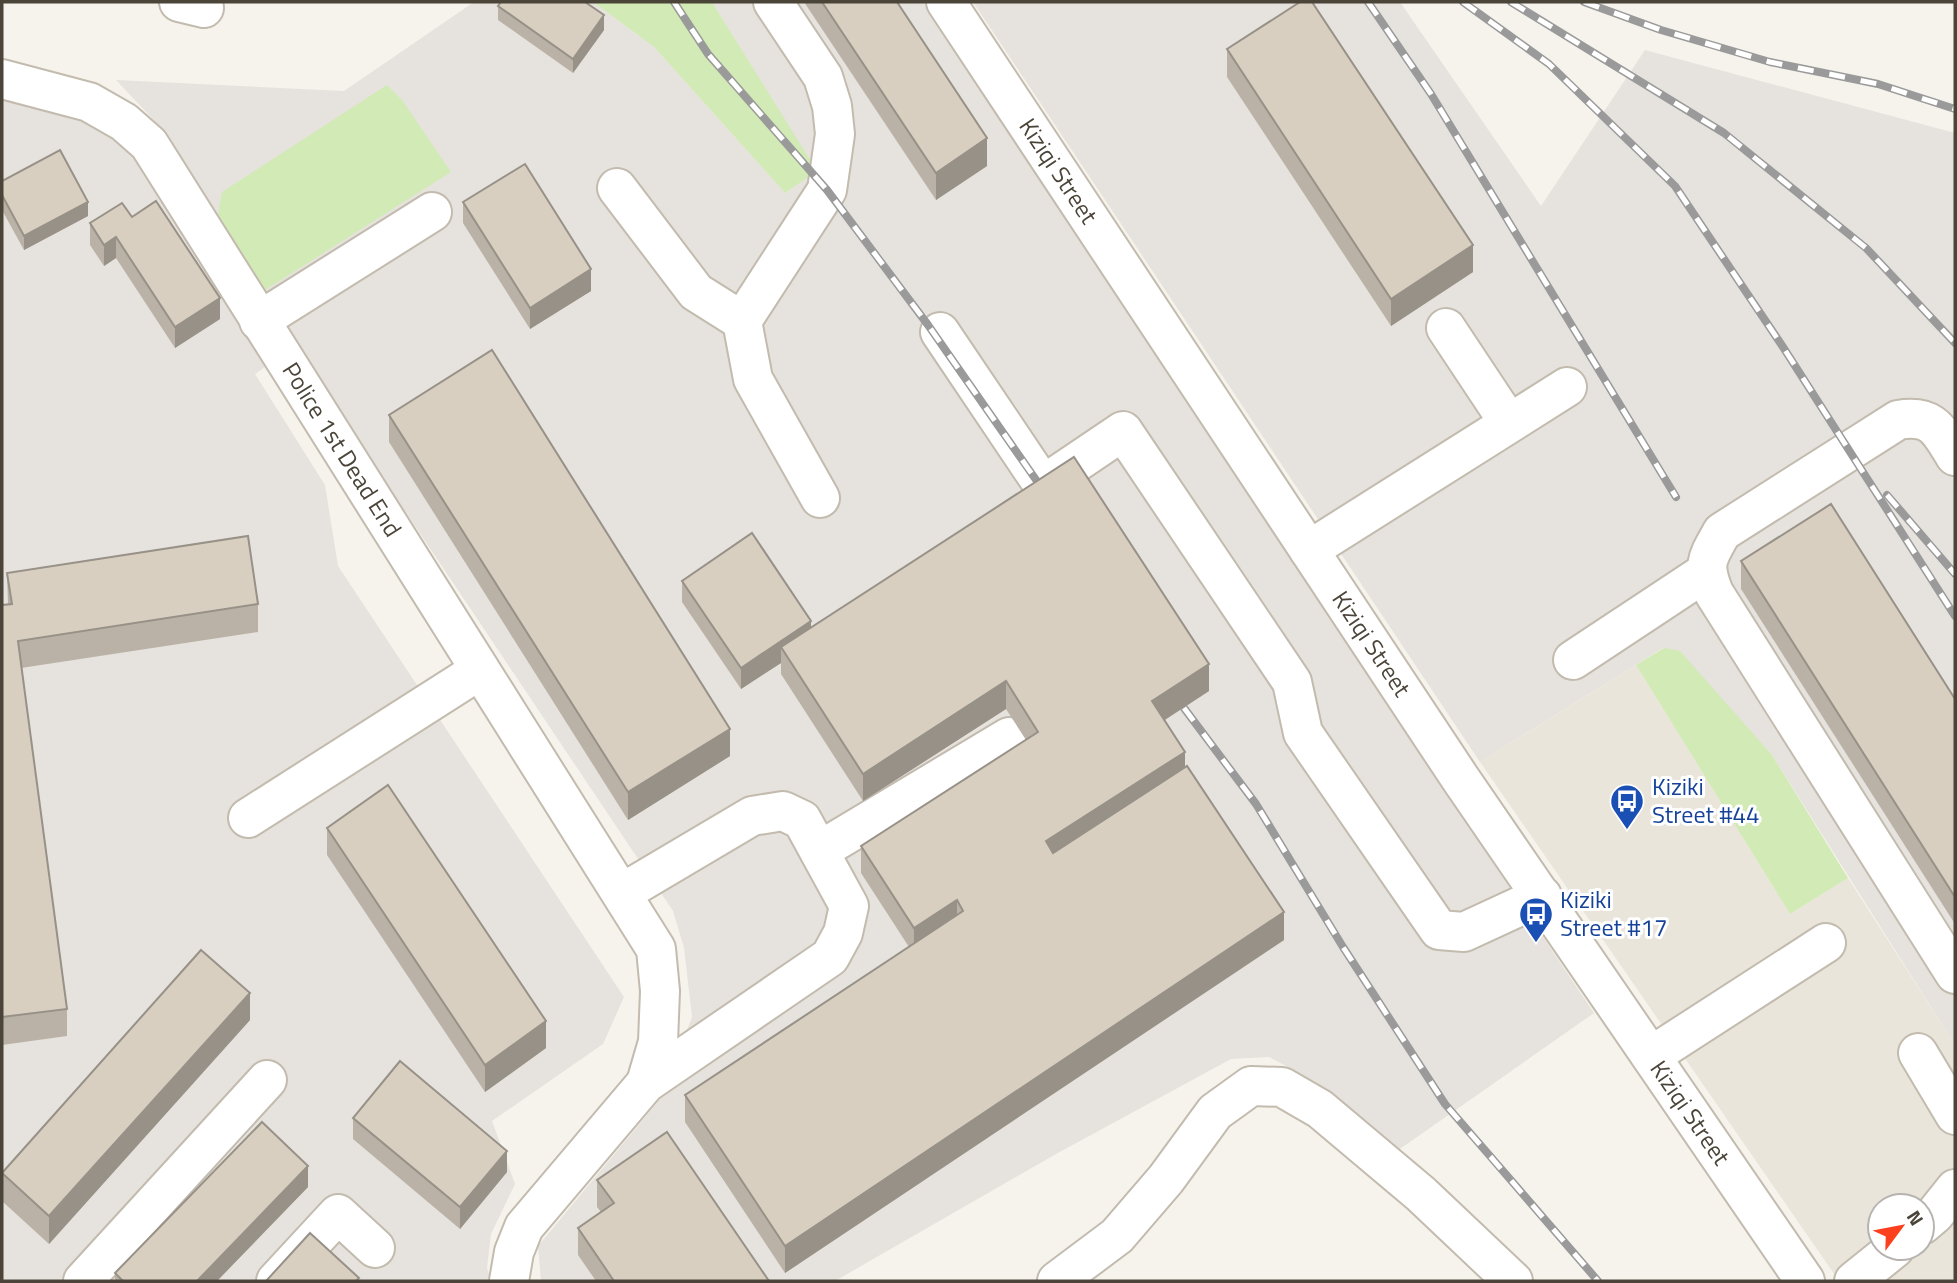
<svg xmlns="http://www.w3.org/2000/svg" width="1957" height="1283" viewBox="0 0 1957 1283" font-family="'Titillium Web',sans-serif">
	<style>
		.residential { fill: #eae5da; fill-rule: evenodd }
		.industrial { fill: #e6e2dd }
		.green { fill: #d2eab5 }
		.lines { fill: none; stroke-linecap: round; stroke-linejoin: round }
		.minor-casing { stroke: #c2bbae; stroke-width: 42 }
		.minor { stroke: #fff; stroke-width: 38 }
		.rail-casing { stroke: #9a9a9a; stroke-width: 8 }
		.rail { stroke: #fff; stroke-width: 5; stroke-dasharray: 16; stroke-linecap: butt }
		.wall { fill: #bab2a6 }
		.shaded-wall { fill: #979187 }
		.building { fill: #d8cfc1; stroke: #979187; stroke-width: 2 }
		.labels { text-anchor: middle; stroke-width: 6; stroke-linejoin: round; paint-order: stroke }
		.street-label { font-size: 24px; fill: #4b4439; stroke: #fff }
		.transit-label { font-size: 24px; fill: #164399; stroke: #fff; text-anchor: start }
	</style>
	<rect width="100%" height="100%" fill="#f6f3ec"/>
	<path class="residential" d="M1636,665L1790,914L1848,878L1955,1045V1281H1839L1480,762ZM1880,1206H1922V1248H1880Z"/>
	<g class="industrial">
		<polygon points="474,2 593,2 654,47 785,193 816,171 712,2 923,2 1394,715 1594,1013 1397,1151 1305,1076 1269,1057 1231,1059 1056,1154 835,1281 541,1281 538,1246 661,1098 692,1017 684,948 673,911 291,341 165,132 116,80 344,91"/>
		<polygon points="973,2 1400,2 1541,206 1645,50 1955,133 1955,1045 1772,755 1663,648 1480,762"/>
		<polygon points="2,98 61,109 105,129 135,155 265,367 255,374 325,485 338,566 624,997 603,1044 492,1121 515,1184 491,1234 487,1268 491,1281 2,1281"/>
	</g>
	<g class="green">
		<polygon points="593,2 712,2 817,171 785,193 654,47"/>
		<polygon points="387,85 402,100 451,172 262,292 218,214 222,192"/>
		<polygon points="1664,648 1680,651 1772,755 1848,878 1790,914 1636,665"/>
	</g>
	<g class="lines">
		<g class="minor-casing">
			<g id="minor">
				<polyline points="179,2 204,8"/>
				<polyline points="773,2 823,77 832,106 835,134 827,190 742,321 753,379 820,498"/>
				<path id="s1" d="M946,2L1460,778L1805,1281"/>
				<path id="s2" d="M2,79L89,102L124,122L149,144L656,949L660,991L658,1042L646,1083"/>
				<polyline points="617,188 696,292 742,321"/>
				<polyline points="259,321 432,212"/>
				<polyline points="1446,328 1509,423"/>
				<polyline points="940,332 1043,485 1123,431 1292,682 1303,733 1439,930 1464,932 1542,896"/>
				<path d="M1955,456C1939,430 1933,414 1898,420L1722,532C1707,559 1702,563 1714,593L1955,974"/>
				<polyline points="1309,550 1567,387"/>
				<polyline points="1573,660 1706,572"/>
				<polyline points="248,818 480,670"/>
				<polyline points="819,851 1009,737"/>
				<polyline points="1918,1053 1955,1115"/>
				<polyline points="1651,1056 1826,943"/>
				<polyline points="1922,1225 1935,1214 1955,1189"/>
				<polyline points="83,1281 267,1080"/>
				<polyline points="276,1281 338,1214 375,1248"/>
				<polyline points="509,1281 514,1252 524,1227 646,1083 830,957 843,933 849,906 802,820 783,811 752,816 622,893"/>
				<polyline points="1057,1281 1117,1236 1166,1179 1215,1112 1251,1086 1282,1087 1320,1109 1421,1194 1513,1281"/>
				<polyline points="1854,1281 1895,1248"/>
			</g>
		</g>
		<use href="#minor" class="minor"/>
		<g class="rail-casing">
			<g id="rail">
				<polyline points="674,2 708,54 827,190 928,325 1048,497"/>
				<polyline points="1368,2 1431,94 1676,497"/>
				<polyline points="1463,2 1549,64 1675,186 1783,347 1955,616"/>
				<polyline points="1511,2 1724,133 1866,248 1955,343"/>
				<polyline points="1584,2 1661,30 1770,62 1878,84 1955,109"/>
				<polyline points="1887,495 1955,574"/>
				<polyline points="1184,708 1256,804 1343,947 1445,1104 1598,1281"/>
			</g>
		</g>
		<use href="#rail" class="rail"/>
	</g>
	<g class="wall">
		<polygon points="804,2 897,2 987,166 936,200"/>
		<polygon points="498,6 604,30 573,73 498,20"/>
		<polygon points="1227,49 1473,272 1391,326 1227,77"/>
		<polygon points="2,181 88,216 24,250 2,210"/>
		<polygon points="463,202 591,291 530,329 463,223"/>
		<polygon points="132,217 220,319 175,348 116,258 104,266 90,245 90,223"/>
		<polygon points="389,415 730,756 628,820 389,442"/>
		<polygon points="1741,561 1955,699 1955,924 1741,589"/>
		<polygon points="7,573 258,604 258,632 21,668 67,1009 67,1036 2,1045 2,605 8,605"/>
		<polygon points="682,581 811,627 1209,691 1165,720 1185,768 1284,940 785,1273 685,1122 685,1095 909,947 861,873 861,846 1026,740 1006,709 863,801 781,674 781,663 741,689 682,602"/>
		<polygon points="327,828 546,1048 485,1092 327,855"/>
		<polygon points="250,1020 49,1244 2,1201 2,1173"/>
		<polygon points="353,1118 507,1172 460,1229 353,1139"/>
		<polygon points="597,1180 769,1281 596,1281 578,1255 578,1228 601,1212 597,1207"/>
		<polygon points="308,1187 217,1281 115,1281 115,1273"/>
	</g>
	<g class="shaded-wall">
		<polygon points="604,15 604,30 573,73 573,59"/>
		<polygon points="987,138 987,166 936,200 936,173"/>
		<polygon points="88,202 88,216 24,250 24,236"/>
		<polygon points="116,237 116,258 104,266 104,245"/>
		<polygon points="1473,245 1473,272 1391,326 1391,299"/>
		<polygon points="591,269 591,291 530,329 530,308"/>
		<polygon points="220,298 220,319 175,348 175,327"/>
		<polygon points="811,621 811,643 781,647 781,663 741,689 741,668"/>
		<polygon points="1209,664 1209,691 1152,728 1152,701"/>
		<polygon points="1006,681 1006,709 863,801 863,774"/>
		<polygon points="730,729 730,756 628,820 628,792"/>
		<polygon points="1185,752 1185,779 1046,868 1046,841"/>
		<polygon points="957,900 957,928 914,955 914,928"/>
		<polygon points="1284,912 1284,940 785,1273 785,1246"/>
		<polygon points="250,993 250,1020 49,1244 49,1216"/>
		<polygon points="546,1021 546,1048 485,1092 485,1065"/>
		<polygon points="507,1151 507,1172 460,1229 460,1207"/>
		<polygon points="308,1166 308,1187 217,1281 197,1281"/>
	</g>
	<g class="building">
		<polygon points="501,2 585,2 604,15 573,59 498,6"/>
		<polygon points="822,2 897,2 987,138 936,173"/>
		<polygon points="1300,2 1312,2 1473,245 1391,299 1227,49"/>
		<polygon points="60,150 88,202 24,236 2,195 2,181"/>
		<polygon points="525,164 591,269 530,308 463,202"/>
		<polygon points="156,201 220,298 175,327 116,237 104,245 90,223 122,203 132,217"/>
		<polygon points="492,350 730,729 628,792 389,415"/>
		<polygon points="1074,457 1209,664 1152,701 1185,752 1046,841 1053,853 1187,766 1284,912 785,1246 685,1095 963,911 957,900 914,928 861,846 1038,732 1006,681 863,774 781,647"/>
		<polygon points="1831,504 1955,699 1955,897 1741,561"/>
		<polygon points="752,533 811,621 741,668 682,581"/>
		<polygon points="248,536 258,604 18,641 67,1009 2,1017 2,605 12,604 7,573"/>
		<polygon points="388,785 546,1021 485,1065 327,828"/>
		<polygon points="201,950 250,993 49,1216 2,1173"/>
		<polygon points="400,1061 507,1151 460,1207 353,1118"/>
		<polygon points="262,1122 308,1166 197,1281 123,1281 115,1273"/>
		<polygon points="667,1132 769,1281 614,1281 578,1228 614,1203 597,1180"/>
		<polygon points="310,1233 359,1278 356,1281 266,1281"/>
	</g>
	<defs>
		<g id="bus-pin" transform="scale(1.75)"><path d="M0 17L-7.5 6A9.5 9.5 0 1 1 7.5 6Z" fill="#1a4fb4" stroke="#fff"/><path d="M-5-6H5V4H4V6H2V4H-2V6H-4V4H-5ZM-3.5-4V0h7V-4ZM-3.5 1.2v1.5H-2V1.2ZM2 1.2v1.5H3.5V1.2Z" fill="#fff"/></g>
	</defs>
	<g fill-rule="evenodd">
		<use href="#bus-pin" x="1627" y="801"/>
		<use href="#bus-pin" x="1536" y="914"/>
	</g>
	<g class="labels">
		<g class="street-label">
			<text dy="8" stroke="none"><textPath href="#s1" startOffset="203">Kiziqi Street</textPath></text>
			<text dy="8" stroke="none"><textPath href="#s2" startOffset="525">Police 1st Dead End</textPath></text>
			<text dy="8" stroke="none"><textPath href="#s1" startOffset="770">Kiziqi Street</textPath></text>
			<text dy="8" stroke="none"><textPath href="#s1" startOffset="1337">Kiziqi Street</textPath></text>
		</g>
		<g class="transit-label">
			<text x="1652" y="795">Kiziki<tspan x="1652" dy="28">Street #44</tspan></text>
			<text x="1560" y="908">Kiziki<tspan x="1560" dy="28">Street #17</tspan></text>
		</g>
	</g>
	<rect width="1957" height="1283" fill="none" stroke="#4b4439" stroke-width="7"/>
	<g transform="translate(1901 1227) rotate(58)"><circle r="33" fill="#ffffff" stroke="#b7b4b0" stroke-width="2"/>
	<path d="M0-5L12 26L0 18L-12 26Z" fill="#fc3f1d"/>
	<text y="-10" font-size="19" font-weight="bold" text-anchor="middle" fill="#4b4439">N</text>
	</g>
</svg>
